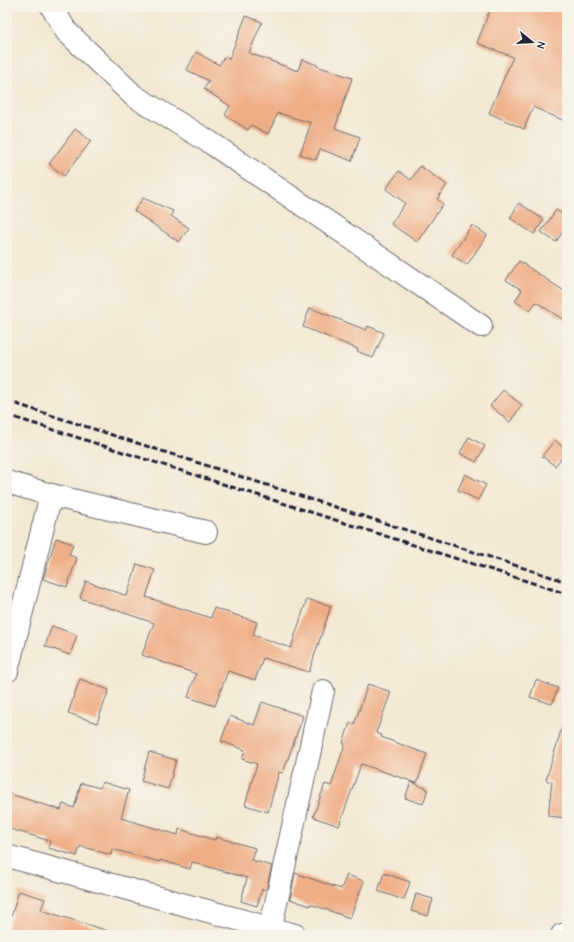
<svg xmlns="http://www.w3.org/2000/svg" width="574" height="942" viewBox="0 0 574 942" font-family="'Comic Neue',sans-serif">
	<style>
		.building { fill: #efad85 }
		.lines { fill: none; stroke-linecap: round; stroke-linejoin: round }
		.minor-casing { stroke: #6b6870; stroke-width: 24 }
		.minor { stroke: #fff; stroke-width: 22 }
		.rail { stroke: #22223b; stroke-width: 3; stroke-dasharray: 6 3; stroke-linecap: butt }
	</style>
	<rect width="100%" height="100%" fill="#f7f3e8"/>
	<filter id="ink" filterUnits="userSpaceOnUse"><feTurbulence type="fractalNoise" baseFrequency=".025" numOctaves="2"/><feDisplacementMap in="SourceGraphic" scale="8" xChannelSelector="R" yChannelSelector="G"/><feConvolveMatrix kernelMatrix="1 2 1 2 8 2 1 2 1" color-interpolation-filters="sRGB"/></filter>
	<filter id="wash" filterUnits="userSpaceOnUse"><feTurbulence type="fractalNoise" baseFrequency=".012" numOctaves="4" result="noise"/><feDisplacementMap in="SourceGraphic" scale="16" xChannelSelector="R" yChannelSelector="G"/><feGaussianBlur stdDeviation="0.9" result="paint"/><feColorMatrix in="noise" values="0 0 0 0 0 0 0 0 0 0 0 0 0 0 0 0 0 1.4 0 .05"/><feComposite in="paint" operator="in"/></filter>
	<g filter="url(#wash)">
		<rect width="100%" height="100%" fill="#f3e9d3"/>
		<g id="blocks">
			<g class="building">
				<polygon points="491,7 567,7 567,122 533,107 524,129 489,113 513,57 477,43"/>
				<polygon points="246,16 262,22 249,53 298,71 302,59 317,65 317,66 352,78 335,128 360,137 352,161 320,149 316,160 300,154 311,123 278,113 268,134 251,125 248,130 225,115 230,106 204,89 209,81 187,70 196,52 219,65 225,56 229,59"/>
				<polygon points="75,129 91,141 64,176 49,164"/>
				<polygon points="420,166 447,185 437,199 443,204 417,242 391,224 405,203 386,189 399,171 411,180"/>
				<polygon points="143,198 173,211 171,216 189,228 179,242 134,211"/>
				<polygon points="519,203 544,220 534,234 510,218"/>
				<polygon points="556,210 567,217 567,225 556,242 541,232"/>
				<polygon points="472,225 487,235 467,265 452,255"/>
				<polygon points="519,261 567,293 567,322 536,302 530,311 515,301 522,290 506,280"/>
				<polygon points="310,308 366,330 368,326 384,333 373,358 357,351 358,349 303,327"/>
				<polygon points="503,390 522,405 510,422 490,406"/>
				<polygon points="469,437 485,446 476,462 460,453"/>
				<polygon points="555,440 567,451 555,466 542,456"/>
				<polygon points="465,474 486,485 478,500 458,490"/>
				<polygon points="56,538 73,544 69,555 77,558 67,587 43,579"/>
				<polygon points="137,564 155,570 146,597 211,618 214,608 257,622 253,635 291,648 307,599 331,606 309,672 263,658 255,680 228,671 215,706 188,697 196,674 142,655 154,623 80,598 86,581 127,596"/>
				<polygon points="52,626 77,635 70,655 45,646"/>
				<polygon points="80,679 109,690 97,723 68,713"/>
				<polygon points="536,680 558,688 552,704 530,697"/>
				<polygon points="368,684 391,692 376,733 382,735 381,737 427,754 417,783 361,764 339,826 313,817 325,784 331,786 345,744 343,743 350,723 354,725"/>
				<polygon points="262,702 303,716 283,773 279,772 268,812 245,805 257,764 242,759 245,750 221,741 230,716 254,725"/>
				<polygon points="563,724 567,725 567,818 548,816 552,782 546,780"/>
				<polygon points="149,752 176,760 168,789 141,781"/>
				<polygon points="102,782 129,790 121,818 178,835 179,829 215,840 216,837 255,848 251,860 272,866 266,890 262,889 257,906 241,901 247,878 192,862 190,869 160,860 160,862 112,849 111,855 80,846 77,856 48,848 50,841 7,828 7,793 61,810 63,804 74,808 81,783 100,788"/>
				<polygon points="411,782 428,789 423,804 405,798"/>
				<polygon points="295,873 341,889 347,875 364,881 350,918 310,904 310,906 290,899"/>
				<polygon points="384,873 410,882 404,900 378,891"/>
				<polygon points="19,891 45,899 41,910 108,931 108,935 7,935 7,930"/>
				<polygon points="416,894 433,899 428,916 411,911"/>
			</g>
		</g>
	</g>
	<g filter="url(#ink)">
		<use href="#blocks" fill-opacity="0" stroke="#6b6870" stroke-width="1"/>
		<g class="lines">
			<g class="minor-casing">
				<g id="minor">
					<polyline points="52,7 66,31 134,96 211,143 481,326"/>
					<polyline points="7,482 51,495 206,532"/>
					<polyline points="7,671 51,495"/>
					<polyline points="7,856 295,935"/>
					<polyline points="269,935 323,691"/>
					<polyline points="562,935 567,934"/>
				</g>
			</g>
			<use href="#minor" class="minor"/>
			<g class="rail">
				<polyline points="7,401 567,582"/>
				<polyline points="7,415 567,594"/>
			</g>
		</g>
	</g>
	<rect width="574" height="942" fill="none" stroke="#f7f3e8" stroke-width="24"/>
	<g transform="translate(532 42) rotate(108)" stroke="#f7f3e8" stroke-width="3" paint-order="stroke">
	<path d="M0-3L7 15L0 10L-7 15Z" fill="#22223b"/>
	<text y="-6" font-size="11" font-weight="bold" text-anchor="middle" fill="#22223b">N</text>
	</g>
</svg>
